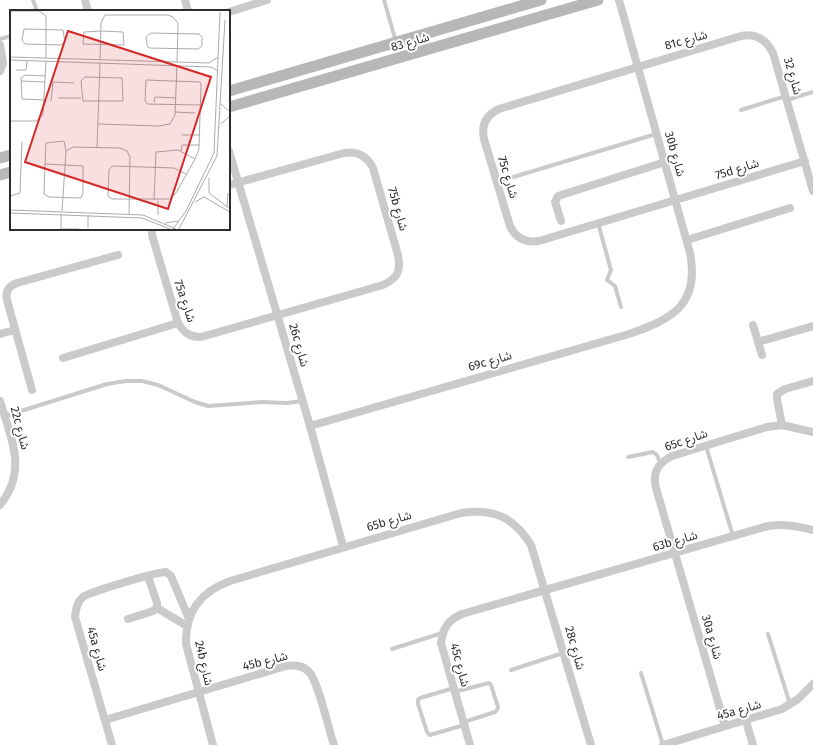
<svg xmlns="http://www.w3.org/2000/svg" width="813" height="745" viewBox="0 0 813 745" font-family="'Fira Sans','Noto Sans Arabic',sans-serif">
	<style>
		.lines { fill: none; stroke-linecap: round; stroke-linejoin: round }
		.lane { stroke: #cacaca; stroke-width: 4 }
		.street { stroke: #cacaca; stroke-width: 8 }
		.secondary { stroke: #b7b7b7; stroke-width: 11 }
		.labels { text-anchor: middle; stroke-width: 4; stroke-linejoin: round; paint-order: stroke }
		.street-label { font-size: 12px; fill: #2d2d2d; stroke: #fff }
		.inset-road { fill: none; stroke: #ababab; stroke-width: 1 }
		.view { fill: #d62828; fill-opacity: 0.15; stroke: #d62828; stroke-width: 2 }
		.inset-edge { fill: none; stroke: #2d2d2d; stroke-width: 2 }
	</style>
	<rect width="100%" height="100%" fill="#fff"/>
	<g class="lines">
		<g class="lane">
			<polyline points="33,0 37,11"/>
			<polyline points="384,0 396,42"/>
			<polyline points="0,39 11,36"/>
			<polyline points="787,100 813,92"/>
			<polyline points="741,110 786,96"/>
			<polyline points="497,182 656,134"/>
			<polyline points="598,223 611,270 607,280 615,286 621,307"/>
			<polyline points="5,416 107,384 126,381 142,381 158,385 195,402 208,406 262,402 287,403 302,401"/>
			<polyline points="706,446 733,536"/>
			<polyline points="628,457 653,452 657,455 660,463"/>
			<polyline points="768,634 790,704"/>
			<polyline points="392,649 442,633"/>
			<polyline points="511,670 563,653"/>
			<polyline points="641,673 663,745"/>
			<polyline points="454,688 420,698 418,700 418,704 427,732 430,735 464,725"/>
			<polyline points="454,692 489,683 491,685 498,707 497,710 495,712 464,722"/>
		</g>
		<g class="street">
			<polyline points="85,0 88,11"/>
			<polyline points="185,0 188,11"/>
			<polyline points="229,12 267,0"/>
			<polyline points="0,45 3,63 0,71"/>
			<polyline points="229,151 310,426 343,546"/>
			<path d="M805,161L539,241C526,243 516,239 510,226L484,139C481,125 486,115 499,109L741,36C756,33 766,39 773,53L813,191"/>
			<polyline points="561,221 555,202 558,196 665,162"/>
			<path d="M152,229V235L178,323C184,333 190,337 201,337L383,285C398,278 401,271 398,255L373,168C367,156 358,151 344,153L229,185"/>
			<polyline points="687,240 790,208"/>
			<polyline points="753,325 762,355"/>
			<polyline points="0,334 15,330"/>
			<polyline points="758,342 813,326"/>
			<polyline points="63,358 178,323"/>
			<path d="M32,390L7,300C5,291 9,286 17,283L118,255"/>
			<path d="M0,401C11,438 28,471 0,505"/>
			<polyline points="782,425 777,399 777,394 785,389 813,381"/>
			<path d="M310,426L629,334C672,319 700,305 690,253L619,0"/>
			<polyline points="157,608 187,626"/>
			<polyline points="128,619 153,611 157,608 157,603 148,576"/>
			<path d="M105,720L286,666C295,665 303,665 309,672C318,680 329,731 334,745"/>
			<polyline points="746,721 753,745"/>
			<path d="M725,726L656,488C652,473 658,463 672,456L767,427L782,425L813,432"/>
			<path d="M112,745L75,617C76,609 77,602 83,597C89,592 157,572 166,572L171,576L189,619"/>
			<path d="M213,745L186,644C185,612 200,592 230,581L461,513C493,508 514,517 531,545L591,745"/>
			<path d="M470,745L441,643C443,628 448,620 462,614L764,527C781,523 796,526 813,530"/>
			<polyline points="663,745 782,709 798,699 813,684"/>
		</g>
		<g class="secondary">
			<polyline points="229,91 541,0"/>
			<polyline points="229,107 598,0"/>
			<polyline points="0,158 11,155"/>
			<polyline points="0,175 11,172"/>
		</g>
	</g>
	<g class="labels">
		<g class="street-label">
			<text transform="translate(686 40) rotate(-16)" y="4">81c شارع</text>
			<text transform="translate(410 42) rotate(-16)" y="4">شارع 83</text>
			<text transform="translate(793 76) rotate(74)" y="4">شارع 32</text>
			<text transform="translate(675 154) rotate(74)" y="4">30b شارع</text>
			<text transform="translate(737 169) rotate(-17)" y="4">75d شارع</text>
			<text transform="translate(508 177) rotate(73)" y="4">75c شارع</text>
			<text transform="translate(398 209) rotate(74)" y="4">75b شارع</text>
			<text transform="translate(185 301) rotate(71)" y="4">75a شارع</text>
			<text transform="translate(299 345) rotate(74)" y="4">26c شارع</text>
			<text transform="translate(490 361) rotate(-16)" y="4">69c شارع</text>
			<text transform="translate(20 428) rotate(75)" y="4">22c شارع</text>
			<text transform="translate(686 440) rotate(-19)" y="4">65c شارع</text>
			<text transform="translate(389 521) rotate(-16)" y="4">65b شارع</text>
			<text transform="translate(675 541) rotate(-16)" y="4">63b شارع</text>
			<text transform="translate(712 637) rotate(74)" y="4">30a شارع</text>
			<text transform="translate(575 648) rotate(74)" y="4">28c شارع</text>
			<text transform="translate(97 649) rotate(74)" y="4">45a شارع</text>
			<text transform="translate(265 661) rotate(-14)" y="4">45b شارع</text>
			<text transform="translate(204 663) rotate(77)" y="4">24b شارع</text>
			<text transform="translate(460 665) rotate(75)" y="4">45c شارع</text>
			<text transform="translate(739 710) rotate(-16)" y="4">45a شارع</text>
		</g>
	</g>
	<g transform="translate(10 10)">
		<rect width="220" height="220" fill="#fff"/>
		<path class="inset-road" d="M0,1H29L36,6V48M14,19L53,20L55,32L51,35L15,34L12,30ZM91,21L113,22L114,35L73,34L74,22ZM141,23L189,24L192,27V36L188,39L139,38L137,35L136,27ZM0,47L199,53L208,47M0,50L201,57L208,61M90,50L91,13L95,5H158L163,7L168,13L167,52M6,60H16L17,51M75,67L112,68L113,91H73L71,71ZM11,71L35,72M48,88H71M35,90L12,89L11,68L15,65L36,66M41,91L43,72L64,73M144,92L145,87L166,88M211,94L220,102M165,102L185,103M0,111H26L33,105L36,51M88,114L149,116L160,114L165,105L167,55M211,114L220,106M172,125H189M87,137L90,53M171,141L172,135H189M35,154L73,156V183L71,188L39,187L34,184L35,154L36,133L54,131L56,141M176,164L164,158L102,156L99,160L98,186L102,189H160L166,183L185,149L188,142L189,138L191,75L190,72L136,70L135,90L137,94L190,95M199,168V183L220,199M0,186L10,183L12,132M144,190L146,142L168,140L185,149M185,192L194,187L220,202M217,197L218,183M0,200L133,205L166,219M52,201L56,141L63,137L110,138L117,141L120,147L119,204M0,203L132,208L160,219M148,205V191M155,213L168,211M78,218V205M51,219H69M51,219V204M163,219L176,201L204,143L210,2M169,219L207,146L215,10"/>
		<path class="view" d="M58,21L201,67L158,199L15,152Z"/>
		<rect width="220" height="220" class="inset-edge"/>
	</g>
</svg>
